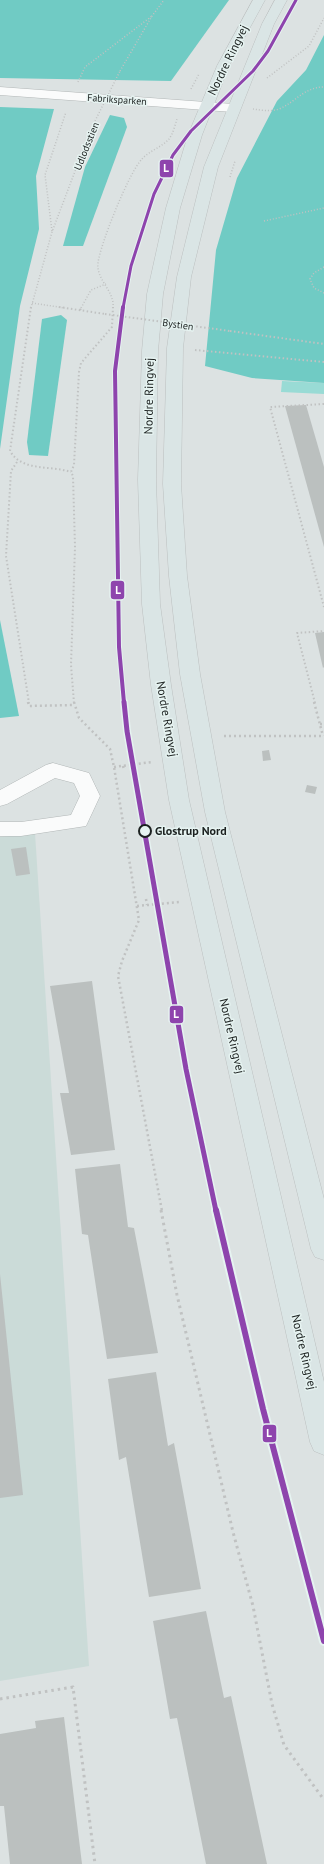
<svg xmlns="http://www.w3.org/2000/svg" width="324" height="1864" viewBox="0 0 324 1864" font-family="'PT Sans',sans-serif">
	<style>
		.built { fill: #cbdbd8 }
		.green { fill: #99dbd5 }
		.forest { fill: #70cbc4 }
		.building { fill: #bbc0bf }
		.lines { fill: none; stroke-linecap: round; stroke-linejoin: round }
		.minor-casing { stroke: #b2b7b7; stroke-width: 1 }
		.major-casing { stroke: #bcc0c0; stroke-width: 1 }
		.path-far3 { stroke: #c0c2c2; stroke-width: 1.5; stroke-dasharray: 1 2; stroke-linecap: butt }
		.path-far2 { stroke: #c0c2c2; stroke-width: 2; stroke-dasharray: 1.5 2.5; stroke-linecap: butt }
		.path-far1 { stroke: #c0c2c2; stroke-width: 2.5; stroke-dasharray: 2 3; stroke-linecap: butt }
		.path { stroke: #c0c2c2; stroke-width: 3; stroke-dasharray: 2.5 4; stroke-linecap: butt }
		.minor { fill: #fafbfb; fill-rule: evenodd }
		.major { fill: #dae5e5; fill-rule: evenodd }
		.path-bridge-far1 { stroke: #c0c2c2; stroke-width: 1.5; stroke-dasharray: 1 2; stroke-linecap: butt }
		.path-bridge { stroke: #c0c2c2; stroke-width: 2; stroke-dasharray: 1.5 2.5; stroke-linecap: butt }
		.tram-1-far3-casing { stroke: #e6f3f1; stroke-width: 5 }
		.tram-1-far2-casing { stroke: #e6f3f1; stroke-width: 6 }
		.tram-1-far1-casing { stroke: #e6f3f1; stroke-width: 8 }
		.tram-1-casing { stroke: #e6f3f1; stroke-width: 10 }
		.tram-1-far3 { stroke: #8e44ad; stroke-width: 3 }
		.tram-1-far2 { stroke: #8e44ad; stroke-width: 4 }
		.tram-1-far1 { stroke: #8e44ad; stroke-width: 5 }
		.tram-1 { stroke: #8e44ad; stroke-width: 6 }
		.stop-dot { fill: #e6f3f1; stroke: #1c2120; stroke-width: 2 }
		.labels { text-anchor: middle; stroke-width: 3; stroke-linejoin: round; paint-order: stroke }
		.far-street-label { font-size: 10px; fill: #1c2120; stroke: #e6f3f1 }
		.street-label { font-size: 12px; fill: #1c2120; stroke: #e6f3f1 }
		.stop-label { font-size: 12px; font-weight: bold; fill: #1c2120; stroke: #e6f3f1; text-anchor: start }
		.line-badge { stroke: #e6f3f1; stroke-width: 1.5 }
		.badge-label { font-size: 11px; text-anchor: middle; font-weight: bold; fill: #fff }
	</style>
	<rect width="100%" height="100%" fill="#dce2e2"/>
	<polygon class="built" points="35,833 89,1666 0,1681 0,837"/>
	<polygon class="green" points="282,381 324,383 324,394 281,392"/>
	<g class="forest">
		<polygon points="0,0 229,0 171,81 0,78"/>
		<polygon points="324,35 324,383 252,378 205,366 216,250 237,178 277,101 306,70"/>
		<polygon points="0,107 54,109 36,176 39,229 20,306 0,449"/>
		<polygon points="110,115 124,118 127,127 83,246 63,246 85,167"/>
		<polygon points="61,315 67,320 48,456 29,455 27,442 42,319"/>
		<polygon points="0,620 19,716 0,718"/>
	</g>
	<g class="building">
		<polygon points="306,405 324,467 324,547 285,406"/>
		<polygon points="324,632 324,667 323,668 315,633"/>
		<polygon points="269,750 271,760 263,761 262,751"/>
		<polygon points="307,785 317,787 315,794 305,792"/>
		<polygon points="26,847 30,874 16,876 11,849"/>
		<polygon points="92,981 115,1150 71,1155 60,1093 69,1093 50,986"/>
		<polygon points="120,1164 128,1227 134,1228 158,1353 107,1359 88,1235 82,1234 75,1169"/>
		<polygon points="0,1274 23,1495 0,1498"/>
		<polygon points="156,1372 168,1446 174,1443 201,1589 149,1597 126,1457 119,1460 108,1379"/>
		<polygon points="206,1611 224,1698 231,1696 267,1864 206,1864 177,1718 170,1719 153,1621"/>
		<polygon points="64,1717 82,1864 10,1864 4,1806 0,1806 0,1734 36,1728 35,1721"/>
	</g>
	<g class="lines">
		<g class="minor-casing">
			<g id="minor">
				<polygon points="0,87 233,104 238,105 239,108 238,111 233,112 0,95"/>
				<polygon points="53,763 89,773 100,796 86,826 21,836 0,836 0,822 21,822 71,815 80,796 74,783 55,778 7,804 0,806 0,790 46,765"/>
			</g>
		</g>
		<g class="major-casing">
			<g id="major">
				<polygon points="253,0 265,0 229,66 202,135 180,208 163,294 158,351 156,480 160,604 171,685 189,800 324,1382 324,1455 314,1451 310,1442 169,800 151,685 142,604 138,480 142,351 147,294 166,208 188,135 217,66"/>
				<polygon points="275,0 287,0 274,24 218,167 191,277 183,348 181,484 187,576 200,674 225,812 324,1199 324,1260 315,1257 311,1249 205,812 180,674 169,576 163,484 167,348 177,277 204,167 262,24"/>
			</g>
		</g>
		<g class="path-far3">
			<polyline points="120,71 152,16 164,0"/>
			<polyline points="267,78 309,46 324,18"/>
			<polyline points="78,82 85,67 152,16"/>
			<polyline points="191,89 199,74"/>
			<path d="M253,109C261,110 270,112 279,109C296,102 304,87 324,87"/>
			<polyline points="230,177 235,161"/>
			<polyline points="264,221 324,208"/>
			<polyline points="52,231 45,175 66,112"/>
			<polyline points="324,267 314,273 310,279 314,288 324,293"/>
			<polyline points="32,303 65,308"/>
			<polyline points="31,308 52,232 91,129"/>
			<polyline points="81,308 91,290 106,284"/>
			<path d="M113,308C115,291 96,280 98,263C100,245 129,172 142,159C149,151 162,147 169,139C173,134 175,125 177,119"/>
		</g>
		<g class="path-far2">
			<path d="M31,307L10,451C22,472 51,465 71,472"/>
			<polyline points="59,307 105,314"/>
			<polyline points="80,310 82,307"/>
			<polyline points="230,331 324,344"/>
			<polyline points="195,350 324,362"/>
			<polyline points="324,404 270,407 324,607"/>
			<polyline points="17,462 11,471 6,556 29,703"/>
			<polyline points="74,703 71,665 75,547 73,476 71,472 74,465 79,372 81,363 112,327 113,307"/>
			<polyline points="315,703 297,633 324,631"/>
		</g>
		<g class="path-far1">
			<polyline points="28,702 29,706 74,705"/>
			<polyline points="74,702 79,718 110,749 114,767 139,920 122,961 118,976 162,1211"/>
			<polyline points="314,702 323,736"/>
			<polyline points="320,724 324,724"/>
			<polyline points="224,736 324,736"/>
			<polyline points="123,766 124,770"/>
			<polyline points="114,767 152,762"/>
			<polyline points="146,899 147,905"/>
			<polyline points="137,906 180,902"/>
		</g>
		<g class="path">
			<polyline points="161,1210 177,1295 233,1532 253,1606 272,1704 284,1745 324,1800"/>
			<polyline points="0,1699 73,1687 95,1864"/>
		</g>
		<use href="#minor" class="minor"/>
		<use href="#major" class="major"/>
		<polyline class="path-bridge-far1" points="91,129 120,71"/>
		<polyline class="path-bridge" points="105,314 230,331"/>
		<g class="tram-1-far3-casing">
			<polyline id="tram-1-far3" points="123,308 131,266 154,194 173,155 191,131 253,71 268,51 296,0"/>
		</g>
		<g class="tram-1-far2-casing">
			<polyline id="tram-1-far2" points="123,307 115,371 119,647 124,703"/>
		</g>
		<g class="tram-1-far1-casing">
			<polyline id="tram-1-far1" points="124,702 127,731 186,1069 216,1211"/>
		</g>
		<g class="tram-1-casing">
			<polyline id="tram-1" points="216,1210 263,1409 324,1641"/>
		</g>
		<use href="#tram-1-far3" class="tram-1-far3"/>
		<use href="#tram-1-far2" class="tram-1-far2"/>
		<use href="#tram-1-far1" class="tram-1-far1"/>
		<use href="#tram-1" class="tram-1"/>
	</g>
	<circle class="stop-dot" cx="145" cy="831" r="6"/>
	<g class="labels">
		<g class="far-street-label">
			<text transform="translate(117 99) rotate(4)" y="4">Fabriksparken</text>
			<text transform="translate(86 146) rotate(-68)" y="4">Udlodsstien</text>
			<text transform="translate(178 324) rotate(8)" y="4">Bystien</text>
		</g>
		<g class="street-label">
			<text transform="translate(228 60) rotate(-64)" y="4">Nordre Ringvej</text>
			<text transform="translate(149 396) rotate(-89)" y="4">Nordre Ringvej</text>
			<text transform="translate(167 719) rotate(80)" y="4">Nordre Ringvej</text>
			<text transform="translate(232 1036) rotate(77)" y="4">Nordre Ringvej</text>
			<text transform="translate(304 1352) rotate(77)" y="4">Nordre Ringvej</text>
		</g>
		<g class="stop-label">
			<text x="155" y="835">Glostrup Nord</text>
		</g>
	</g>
	<g class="line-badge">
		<rect x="159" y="159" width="15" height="19" rx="4" fill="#8e44ad"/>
		<rect x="110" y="580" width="15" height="20" rx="4" fill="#8e44ad"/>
		<rect x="169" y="1005" width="15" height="19" rx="4" fill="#8e44ad"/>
		<rect x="262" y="1424" width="15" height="19" rx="4" fill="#8e44ad"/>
	</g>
	<g class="badge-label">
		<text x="166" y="172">L</text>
		<text x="118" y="594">L</text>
		<text x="176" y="1018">L</text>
		<text x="269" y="1437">L</text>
	</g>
</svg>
